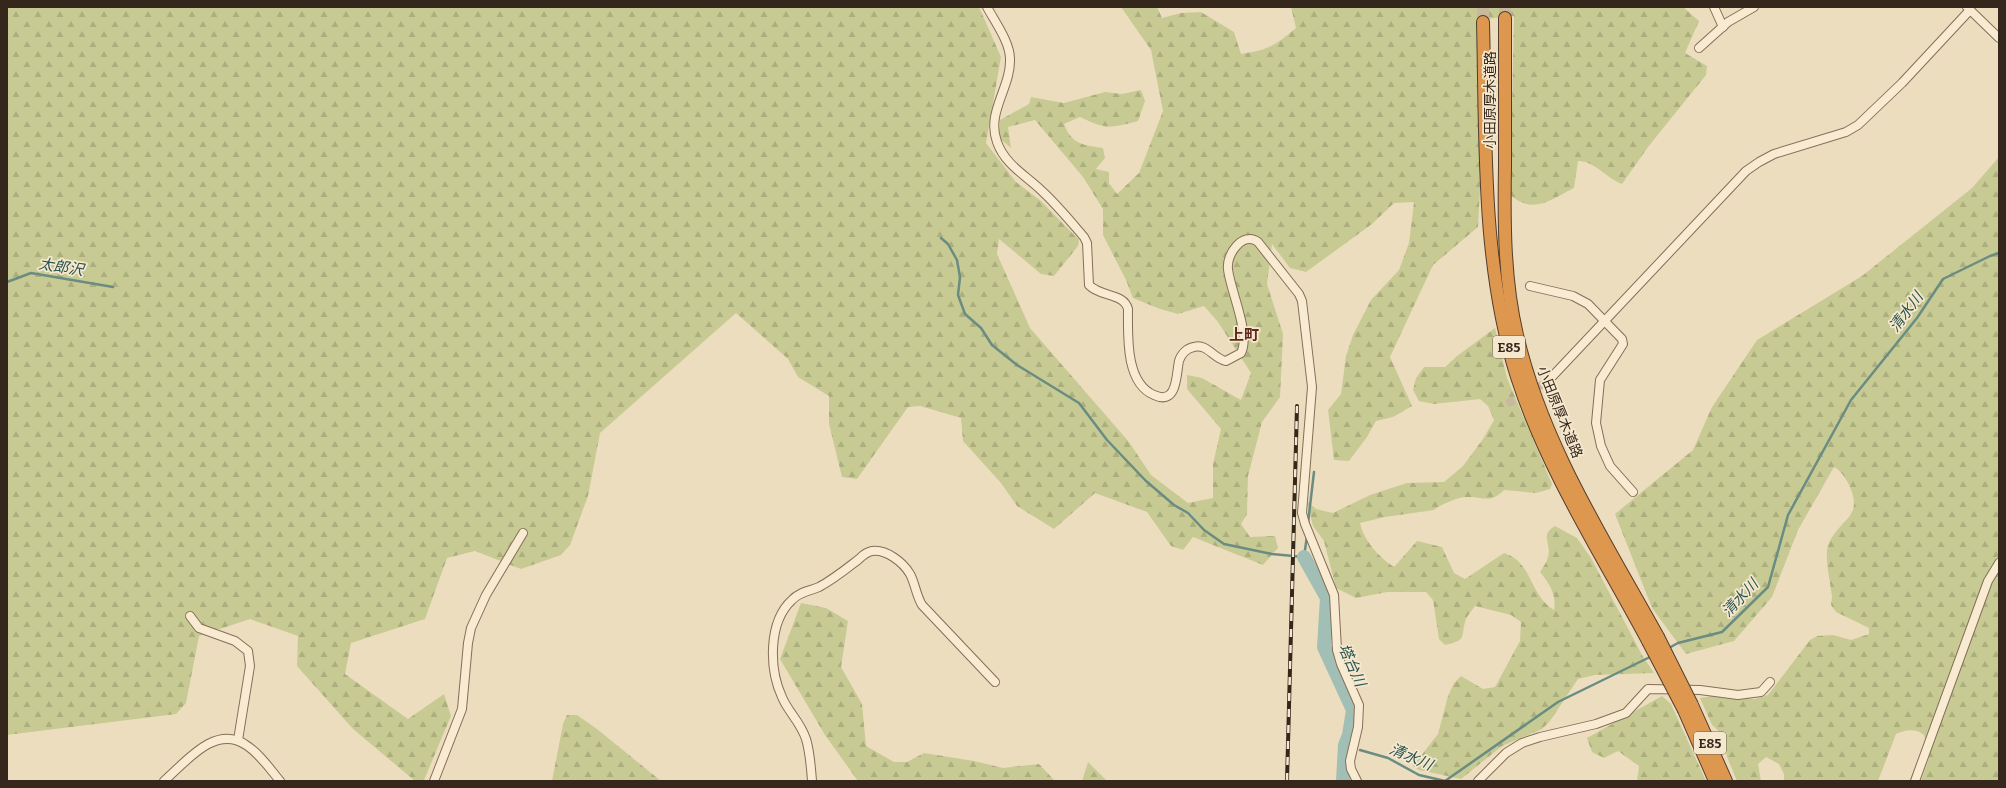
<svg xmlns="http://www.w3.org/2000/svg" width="2006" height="788" viewBox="0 0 2006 788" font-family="Bitter,'Noto Sans JP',serif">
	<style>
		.forest { fill: url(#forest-firs) }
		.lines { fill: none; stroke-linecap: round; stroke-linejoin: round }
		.stream { stroke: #6a8c82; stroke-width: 2.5 }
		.river { stroke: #a2bfb5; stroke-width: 14 }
		.minor-tunnel { stroke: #c8b99e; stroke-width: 8; stroke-dasharray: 8 4; stroke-linecap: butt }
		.highway-tunnel { stroke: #c8b99e; stroke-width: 12; stroke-dasharray: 12 6; stroke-linecap: butt }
		.minor-casing { stroke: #856e58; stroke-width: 10 }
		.highway-casing { stroke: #533c2c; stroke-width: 14 }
		.minor { stroke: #f8ebd2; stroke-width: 8 }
		.highway { stroke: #dd974f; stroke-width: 12 }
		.rail-casing { stroke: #35271c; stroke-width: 4 }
		.rail { stroke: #f5e8ce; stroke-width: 2.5; stroke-dasharray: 8; stroke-linecap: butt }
		.highway-bridge-casing { stroke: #533c2c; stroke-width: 14; stroke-linecap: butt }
		.highway-bridge { stroke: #dd974f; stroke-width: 12 }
		.labels { text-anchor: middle; stroke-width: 3.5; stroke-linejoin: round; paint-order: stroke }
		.shield { fill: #f5e8ce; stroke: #6f6151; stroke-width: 1 }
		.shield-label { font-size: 13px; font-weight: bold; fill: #35271c }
		.street-label { font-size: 14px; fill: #35271c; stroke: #f5e8ce }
		.water-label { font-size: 15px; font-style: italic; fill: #2b5550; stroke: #f5e8ce }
		.neighbourhood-label { font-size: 15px; font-weight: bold; fill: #61271c; stroke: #f5e8ce }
	</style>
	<defs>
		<pattern id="forest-firs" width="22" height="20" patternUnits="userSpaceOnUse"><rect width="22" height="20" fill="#c7cb93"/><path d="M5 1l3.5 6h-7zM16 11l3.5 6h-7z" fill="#acae7e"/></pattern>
	</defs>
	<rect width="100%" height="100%" fill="#edddbf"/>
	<g class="forest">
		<path d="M7,7H979L1001,57L986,143L1016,182L1041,201L1079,240L1078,246L1054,276L1041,274L999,239L997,254L1030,328L1129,442L1151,475L1188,503L1213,498V464L1221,429L1187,389V375L1202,378L1241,400L1251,373L1218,322L1204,306L1178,314L1160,309L1133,298L1126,280L1103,235V209L1083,177L1035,120L1008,127L1011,148L999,138L1000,120L1029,104L1031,97L1064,103L1105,92L1122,94L1141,90L1145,101L1138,121C1111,128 1106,130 1080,117L1064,124C1072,145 1084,145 1103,148L1105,158L1096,169L1109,172V183L1117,194L1139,173L1163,111L1151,50L1121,7H1157L1162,18L1181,13L1201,12L1234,32L1241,54C1269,50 1274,46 1296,28L1291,7H1683L1699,21L1685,53L1707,66L1706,75L1648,147L1622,184C1606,178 1595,161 1578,161L1574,188C1549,200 1535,215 1510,195L1514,16L1478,20L1480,189L1478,227L1433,265L1390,357L1412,406L1393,417L1376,421L1367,437L1349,461L1334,460L1328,410L1341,394L1346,356L1353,335L1371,300L1399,270L1409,243L1414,202L1394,203L1372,224L1306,272L1290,268L1272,244L1267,284L1283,334L1280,397L1262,422L1248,476L1247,514L1241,524L1250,537L1275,536L1278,548L1263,565L1193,537L1183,550L1171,546L1147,512L1095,493L1054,529L1017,506L1001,483L963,441L961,418L920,406L908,407L857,479L842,477L829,424V396L798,377L788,359L736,313L600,433L588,496L570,545L561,555L521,569L475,551L447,558L425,619L351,643L345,674L408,719L444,694L451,716L424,780L415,781L353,729L297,666L298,636L250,619L199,636L186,703L176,714L7,735Z"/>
		<path d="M1999,157V781H1921L1929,758L1924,735C1915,728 1906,730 1896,734L1878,781H1784V774L1779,764L1766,757L1758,764L1761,781H1737L1727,757L1723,735L1712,725L1700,698L1715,696L1755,699L1768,695L1810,640L1817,636L1833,635L1851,640L1869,634V628L1836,612L1831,605L1832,597C1831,585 1824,557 1828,546C1838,518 1865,519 1849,485C1845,477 1841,471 1834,467L1798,530L1772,597L1734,641L1686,654L1652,608L1615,514L1693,450L1712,407L1757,340L1862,276L1972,188Z"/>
		<path d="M1495,328L1507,378L1552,484L1550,489L1536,493L1504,490C1489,505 1484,496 1466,497C1456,498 1442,504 1434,510L1385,517L1360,523C1364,541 1379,557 1394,567L1417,541L1442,547L1454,573L1465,579L1504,553C1533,562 1529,595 1554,610C1557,595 1549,583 1540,572C1543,567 1547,562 1548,557C1552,544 1539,535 1555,526L1577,538L1591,558L1642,655L1654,673L1595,675L1578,679L1550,721L1542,729L1502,746L1461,779L1419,770L1413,766L1438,734L1448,696L1454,683L1461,676L1483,689L1495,687L1520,641L1521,622L1511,615L1475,606C1472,610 1468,615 1466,619C1460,637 1468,640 1445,645L1439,639L1433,600L1426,592H1387L1356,598L1336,588L1324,541L1313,526L1307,501L1316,509L1333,513L1370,495L1407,483L1444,482L1463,466L1483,439L1494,420L1488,406L1480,399L1434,404L1419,401L1413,390L1416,378L1424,367H1445L1457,356Z"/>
		<polygon points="801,603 826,608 848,621 841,667 862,704 866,746 894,762 907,762 924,753 974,761 1003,768 1039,764 1055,781 858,781 825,735 780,659"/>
		<polygon points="1662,696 1671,704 1706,781 1637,781 1639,766 1618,751 1604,758 1592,752 1587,738"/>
		<polygon points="567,715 577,715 597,729 661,781 552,781 563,724"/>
		<polygon points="1088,762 1107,781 1082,781"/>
	</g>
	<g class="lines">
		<g class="stream">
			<polyline points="941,238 948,244 957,260 960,277 958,295 965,314 981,328 992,345 1017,365 1079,403 1107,440 1146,481 1174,505 1188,513 1204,530 1224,544 1272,554 1304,557 1307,536"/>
			<polyline points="7,282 31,273 113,287"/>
			<polyline points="1308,523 1314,472"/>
			<polyline points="1667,649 1678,643 1722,632 1768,587 1788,515 1851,400 1917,318 1943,279 1990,256 1999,253"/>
			<polyline points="1345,745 1350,747"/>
			<polyline points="1360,750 1388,758 1419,775 1445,781 1558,702 1652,656"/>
		</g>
		<polyline class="river" points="1304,557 1327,598 1324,647 1353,710 1349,735 1345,745 1343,781"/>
		<polyline class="minor-tunnel" points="1507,404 1547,382"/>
		<g class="highway-tunnel">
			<polyline points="1483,7 1483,22"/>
			<polyline points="1505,7 1505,18"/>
		</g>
		<g class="minor-casing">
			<g id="minor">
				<path d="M987,7C995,22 1010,42 1010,59C1011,88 986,112 997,142C1005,165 1027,176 1043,192C1058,206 1071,222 1084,237L1087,243L1089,285C1100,297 1124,293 1128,309C1128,335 1125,383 1154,395C1178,406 1176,374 1179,361C1181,354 1187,348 1194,347C1207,343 1214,359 1226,361L1241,353C1251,334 1230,290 1228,269C1226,254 1243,231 1258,242L1299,294L1302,301L1312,387L1302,513L1305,524L1334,595L1337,650L1341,664L1359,705L1358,727L1350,761L1351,769L1357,781"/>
				<polyline points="1714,7 1723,27"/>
				<polyline points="1967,7 1999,38"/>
				<polyline points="1699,48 1728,22 1754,7"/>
				<polyline points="1530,286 1573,296 1588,304 1622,339 1623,344 1600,380 1596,423 1601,446 1610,466 1633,492"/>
				<polyline points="1547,382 1746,171 1759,162 1774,154 1846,132 1858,125 1902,83 1970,10"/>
				<polyline points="190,616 199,628 235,641 248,651 250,666 238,740"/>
				<path d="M164,781C186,762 215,724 246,745C260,754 270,769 280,781"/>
				<polyline points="434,781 462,709 468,643 471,628 486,595 523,533"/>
				<path d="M812,781C811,767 810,752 806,739C800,721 788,712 782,697C769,669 768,622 792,600C799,592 810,591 819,587C834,579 846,569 859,559C862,556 867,552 872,551C886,549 903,562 910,574C915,583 916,595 922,605L995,682"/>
				<polyline points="1478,781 1506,753 1522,743 1540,737 1596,724 1626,713 1648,689 1700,690 1738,695 1761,692 1770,682"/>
				<polyline points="1915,781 1988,581 1999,563"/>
			</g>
		</g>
		<g class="highway-casing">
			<g id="highway">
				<path d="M1505,18C1505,67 1505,117 1505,166C1504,222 1504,280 1517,335C1542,444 1605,541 1658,637"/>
				<path d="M1483,22C1486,139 1481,263 1517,377C1547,470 1602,555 1648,641"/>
				<polyline points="1692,705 1726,781"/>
				<polyline points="1684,710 1715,781"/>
			</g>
		</g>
		<use href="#minor" class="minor"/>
		<use href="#highway" class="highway"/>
		<g class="rail-casing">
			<polyline id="rail" points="1287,781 1297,406"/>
		</g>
		<use href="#rail" class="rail"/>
		<g class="highway-bridge-casing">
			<g id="highway-bridge">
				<polyline points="1658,637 1692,705"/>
				<polyline points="1648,641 1684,710"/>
			</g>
		</g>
		<use href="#highway-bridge" class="highway-bridge"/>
	</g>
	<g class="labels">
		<g class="shield">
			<rect x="1493" y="336" width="32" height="22" rx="3"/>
			<rect x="1694" y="732" width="32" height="22" rx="3"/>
		</g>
		<g class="shield-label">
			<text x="1509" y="352">E85</text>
			<text x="1710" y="748">E85</text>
		</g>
		<g class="street-label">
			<text transform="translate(1490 100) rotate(-90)" y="5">小田原厚木道路</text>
			<text transform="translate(1560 412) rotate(68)" y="5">小田原厚木道路</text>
		</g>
		<g class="water-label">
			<text transform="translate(61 267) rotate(9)" y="5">太郎沢</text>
			<text transform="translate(1906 312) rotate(-53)" y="5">清水川</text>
			<text transform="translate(1740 598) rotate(-47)" y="5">清水川</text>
			<text transform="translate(1352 665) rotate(66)" y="5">塔台川</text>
			<text transform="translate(1411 757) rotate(23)" y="5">清水川</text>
		</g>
		<g class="neighbourhood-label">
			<text x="1244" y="340">上町</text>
		</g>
	</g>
	<rect width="2006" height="788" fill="none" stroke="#35271c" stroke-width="16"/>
</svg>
